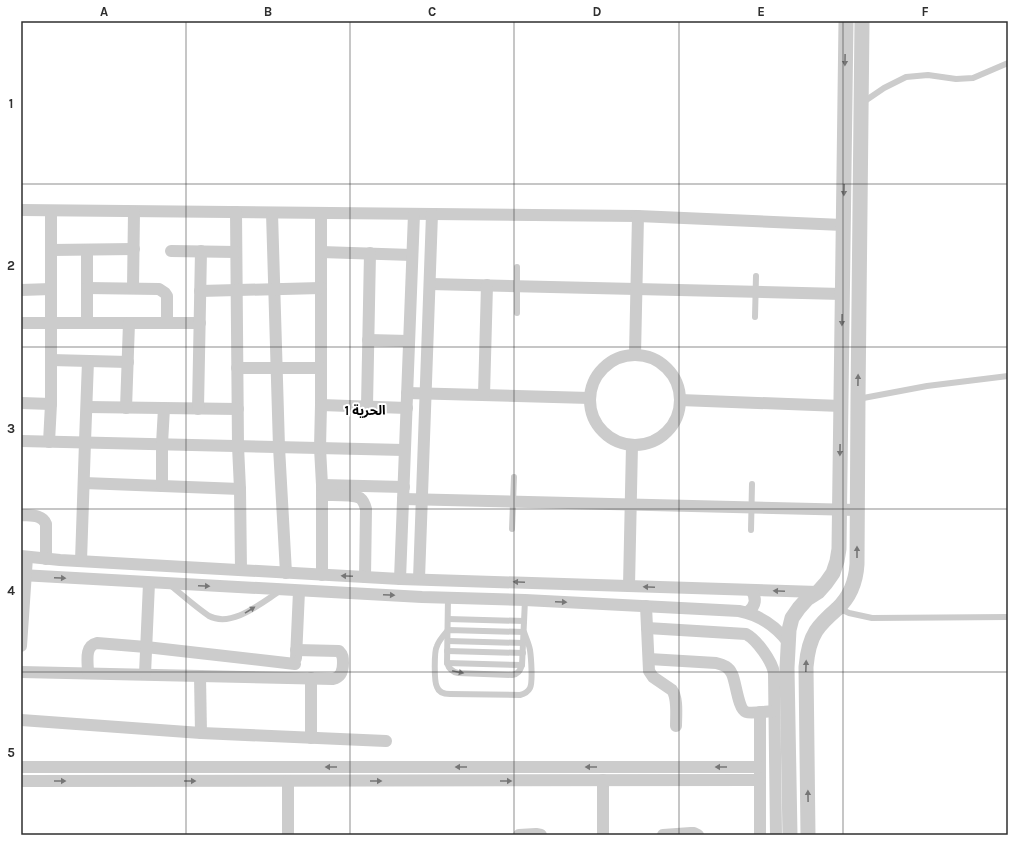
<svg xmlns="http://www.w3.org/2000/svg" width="1029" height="856" viewBox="0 0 1029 856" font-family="Karla,'Noto Sans Arabic',sans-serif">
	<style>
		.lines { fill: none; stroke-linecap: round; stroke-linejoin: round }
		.service { stroke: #ccc; stroke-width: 6 }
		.minor { stroke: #ccc; stroke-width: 12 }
		.tertiary { stroke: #ccc; stroke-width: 15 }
		.oneway { fill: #767676 }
		.grid { fill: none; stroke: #2f2f2f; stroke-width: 1; stroke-opacity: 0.55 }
		.labels { text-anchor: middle; stroke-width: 4; stroke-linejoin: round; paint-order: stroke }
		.neighbourhood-label { font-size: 13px; font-weight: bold; fill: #000; stroke: #fff }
		.neatline { fill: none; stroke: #2f2f2f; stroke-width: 1.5 }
		.grid-label { font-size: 13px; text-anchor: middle; font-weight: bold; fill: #2f2f2f }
	</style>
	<rect width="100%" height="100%" fill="#fff"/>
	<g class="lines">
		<g class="service">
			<polyline points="862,103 884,88 906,77 928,75 956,79 973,78 1008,63"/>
			<polyline points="517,313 517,267"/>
			<polyline points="755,317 756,276"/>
			<polyline points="858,399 927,386 1008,376"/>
			<polyline points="512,529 514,477"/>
			<polyline points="751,530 752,484"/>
			<path d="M170,585C181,594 197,608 209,616C232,628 261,603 280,591"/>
			<path d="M448,598L447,663C449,669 452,672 458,673L512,675C518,674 520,671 522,665L525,600"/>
			<polyline points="838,608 849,613 872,618 1008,617"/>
			<polyline points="448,619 524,621"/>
			<path d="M448,630L524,632C526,638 529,644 530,650C531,657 533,682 530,688C528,692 524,694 520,695L450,694C444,694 439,693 437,687C434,682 434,651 437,646C439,640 444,635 448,630Z"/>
			<polyline points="448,641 523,643"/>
			<polyline points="447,651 523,653"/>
			<polyline points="447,663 522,665"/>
		</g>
		<g class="minor">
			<polyline points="21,210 638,216 843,225"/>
			<polyline points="236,212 238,446 240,489 241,570"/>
			<polyline points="272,213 279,447 286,573"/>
			<polyline points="321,213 321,405 320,448 322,485 322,575"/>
			<polyline points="51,250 134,249"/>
			<polyline points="87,250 87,323"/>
			<polyline points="171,251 236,252"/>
			<polyline points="321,252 412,255"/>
			<polyline points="430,284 842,294"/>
			<polyline points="87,288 159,289 165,293 167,296 167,323"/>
			<polyline points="133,288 134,212"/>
			<polyline points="21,290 51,289"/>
			<polyline points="200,291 321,288"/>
			<polyline points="21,323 200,323"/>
			<polyline points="368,340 409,341"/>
			<polyline points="635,355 638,216"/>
			<circle cx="635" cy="400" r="45"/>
			<polyline points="51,360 128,362"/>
			<polyline points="237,368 321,368"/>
			<polyline points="407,393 590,398"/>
			<polyline points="484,395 487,285"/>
			<polyline points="680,400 841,406"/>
			<polyline points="21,403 51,404"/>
			<polyline points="321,405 407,408"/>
			<polyline points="367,406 370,253"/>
			<polyline points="87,407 238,409"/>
			<polyline points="126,408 129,323"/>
			<polyline points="198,409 201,251"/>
			<polyline points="21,441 404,450"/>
			<polyline points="49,442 51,404 51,211"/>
			<polyline points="84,483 240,489"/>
			<polyline points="322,485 404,487"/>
			<polyline points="162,486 162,444 164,408"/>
			<path d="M322,495C330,495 353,494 360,498C364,501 365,505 366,509L365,577"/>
			<polyline points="403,499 857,510"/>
			<path d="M21,515C30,516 42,514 46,524V559"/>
			<polyline points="21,556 60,560 400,579 818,592"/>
			<polyline points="81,561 85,442 88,361"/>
			<path d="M21,575L422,597L525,600L739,611C760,615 775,625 788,642"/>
			<polyline points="400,579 414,214"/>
			<polyline points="419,579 432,214"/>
			<polyline points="629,586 632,445"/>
			<path d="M646,606L649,671L653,677L672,690C678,698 676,716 676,726"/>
			<path d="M748,612C756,606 757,598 751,590"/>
			<path d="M647,628L746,634C757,640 772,661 774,673L776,835"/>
			<polyline points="21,646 27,557"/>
			<polyline points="296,658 299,591"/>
			<path d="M649,659L716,663C724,665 729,667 732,674C736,682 738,709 746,712C751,714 768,711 774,711"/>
			<path d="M21,672L333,679C341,677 343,671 343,663C343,658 343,655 339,651L296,650"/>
			<path d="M88,673C88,662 84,646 97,643L146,647L295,664"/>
			<polyline points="145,674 149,583"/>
			<polyline points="200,676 201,733"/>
			<polyline points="760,712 760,835"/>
			<polyline points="21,720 201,733 386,741"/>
			<polyline points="311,738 311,678"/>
			<polyline points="21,767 760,767"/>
			<polyline points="603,780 603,835"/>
			<polyline points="21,781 760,780"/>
			<polyline points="288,781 288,835"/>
			<polyline points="519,835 536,834 541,835"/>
			<polyline points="663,835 691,833 694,833 698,835"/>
		</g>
		<g class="tertiary">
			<polyline points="790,835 787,668 789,630 792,618 799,608 807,599 818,592 826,583 833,573 837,561 839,549 846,21"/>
			<path d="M808,835L806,667C807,655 809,642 816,631C822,622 829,616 837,609C850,597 856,581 857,564L858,399L862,21"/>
		</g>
	</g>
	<defs><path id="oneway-solid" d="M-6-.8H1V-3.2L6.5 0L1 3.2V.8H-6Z"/></defs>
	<g class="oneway">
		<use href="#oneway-solid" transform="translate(845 60) rotate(91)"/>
		<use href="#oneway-solid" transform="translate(844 190) rotate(91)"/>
		<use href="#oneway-solid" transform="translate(842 320) rotate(91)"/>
		<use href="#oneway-solid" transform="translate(858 380) rotate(-89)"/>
		<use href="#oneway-solid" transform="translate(840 450) rotate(91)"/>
		<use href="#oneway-solid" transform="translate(857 552) rotate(-90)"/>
		<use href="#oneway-solid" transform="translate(347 576) rotate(-177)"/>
		<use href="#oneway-solid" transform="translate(60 578) rotate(3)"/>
		<use href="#oneway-solid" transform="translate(519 582) rotate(-178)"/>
		<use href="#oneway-solid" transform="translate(204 586) rotate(3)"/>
		<use href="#oneway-solid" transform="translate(649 587) rotate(-178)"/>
		<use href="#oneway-solid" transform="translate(779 591) rotate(-178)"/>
		<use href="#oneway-solid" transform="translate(389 595) rotate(3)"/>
		<use href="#oneway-solid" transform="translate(561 602) rotate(3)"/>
		<use href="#oneway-solid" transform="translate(250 610) rotate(-32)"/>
		<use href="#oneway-solid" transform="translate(806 666) rotate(-88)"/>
		<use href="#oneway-solid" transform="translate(458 672) rotate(12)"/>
		<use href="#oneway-solid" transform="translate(331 767) rotate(-180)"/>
		<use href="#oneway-solid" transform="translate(461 767) rotate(-180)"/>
		<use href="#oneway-solid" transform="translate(591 767) rotate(-180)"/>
		<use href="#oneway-solid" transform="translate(721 767) rotate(-180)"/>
		<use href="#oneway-solid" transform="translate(60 781)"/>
		<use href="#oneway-solid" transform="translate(190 781)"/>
		<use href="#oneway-solid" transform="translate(376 781)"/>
		<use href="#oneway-solid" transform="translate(506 781)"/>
		<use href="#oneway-solid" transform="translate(808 796) rotate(-91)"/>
	</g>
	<path class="grid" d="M186,21V835M350,21V835M514,21V835M679,21V835M843,21V835M21,184H1008M21,347H1008M21,509H1008M21,672H1008"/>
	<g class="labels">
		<g class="neighbourhood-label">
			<text x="365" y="415">الحرية 1</text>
		</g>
	</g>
	<rect width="1029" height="856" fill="none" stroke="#ffffff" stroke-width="44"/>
	<rect x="22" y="22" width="985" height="812" class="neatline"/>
	<g class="grid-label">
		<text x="104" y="16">A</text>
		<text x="268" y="16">B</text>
		<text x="432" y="16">C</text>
		<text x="597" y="16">D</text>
		<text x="761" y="16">E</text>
		<text x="925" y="16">F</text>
		<text x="11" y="108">1</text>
		<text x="11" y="270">2</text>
		<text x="11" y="433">3</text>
		<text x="11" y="595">4</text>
		<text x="11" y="757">5</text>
	</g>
</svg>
